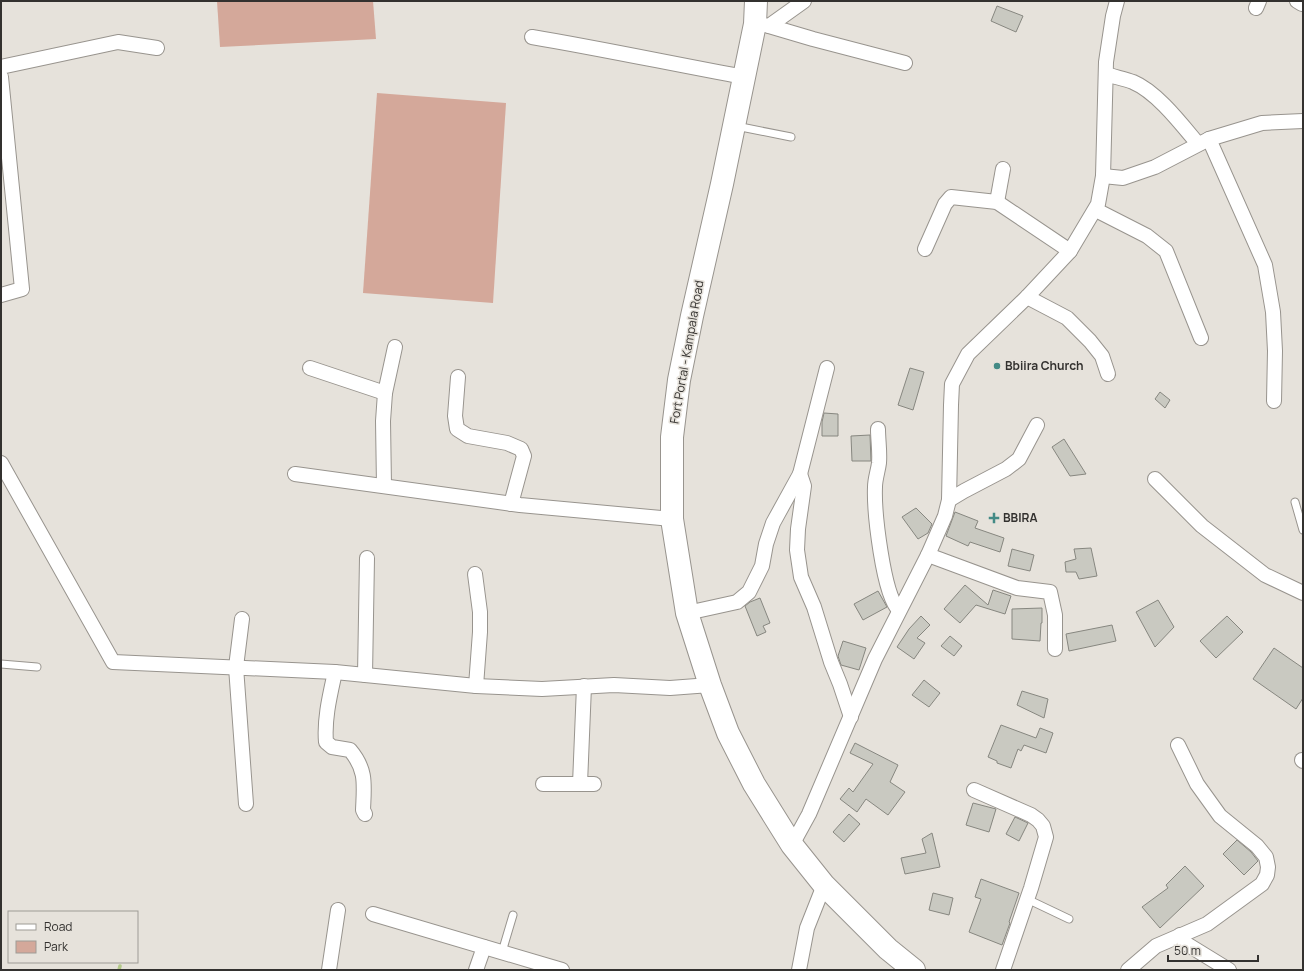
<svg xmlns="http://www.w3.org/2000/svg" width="1304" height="971" viewBox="0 0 1304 971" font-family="Manrope,sans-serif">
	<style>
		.green { fill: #d4a89a }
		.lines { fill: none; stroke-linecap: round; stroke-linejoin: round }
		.stream { stroke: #b3c989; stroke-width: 3.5 }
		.building { fill: #c9c9c1; stroke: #878780 }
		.lane-casing { stroke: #98948e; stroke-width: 9 }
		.street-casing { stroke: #98948e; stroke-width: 16 }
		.primary-casing { stroke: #98948e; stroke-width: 24 }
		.lane { stroke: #fff; stroke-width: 7 }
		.street { stroke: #fff; stroke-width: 14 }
		.primary { stroke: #fff; stroke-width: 22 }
		.poi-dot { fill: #438a85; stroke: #e6e2db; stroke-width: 1.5 }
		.labels { text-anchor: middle; stroke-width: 3; stroke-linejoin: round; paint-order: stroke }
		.street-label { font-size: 12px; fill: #33312f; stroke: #e6e2db }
		.poi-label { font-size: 12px; font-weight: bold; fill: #33312f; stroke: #e6e2db; text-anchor: start }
	</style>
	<rect width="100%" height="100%" fill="#e6e2db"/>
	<g class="green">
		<polygon points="217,1 373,1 376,39 220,47"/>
		<polygon points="377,93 506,103 493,303 363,293"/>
	</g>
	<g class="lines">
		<polyline class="stream" points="119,970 120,966"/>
	</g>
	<g class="building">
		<polygon points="997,6 1023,16 1016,32 991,21"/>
		<polygon points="910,368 924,372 913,410 898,405"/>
		<polygon points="1160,392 1170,400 1165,408 1155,399"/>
		<polygon points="824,413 838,414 838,436 822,436 822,422"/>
		<polygon points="870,435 871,461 852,461 851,436"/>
		<polygon points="1064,439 1086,474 1070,476 1052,447"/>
		<polygon points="916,508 932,524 928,533 918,539 902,517"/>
		<polygon points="955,512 978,521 975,528 1004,538 1000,552 970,542 968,546 946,536"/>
		<polygon points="1091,548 1097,576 1079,579 1076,572 1066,572 1065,562 1076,559 1074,549"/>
		<polygon points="1012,549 1034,555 1030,571 1008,566"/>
		<polygon points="965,585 988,605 993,590 1011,596 1005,614 976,605 960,623 944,609"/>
		<polygon points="878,591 887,607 863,620 854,604"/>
		<polygon points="760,598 770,623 763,626 766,632 757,636 745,606 750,602"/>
		<polygon points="1158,600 1174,627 1155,647 1136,612"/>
		<polygon points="1042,608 1042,623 1041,623 1040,641 1012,639 1012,609"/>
		<polygon points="921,616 930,625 917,638 925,643 914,659 897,647 909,629"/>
		<polygon points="1227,616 1243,632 1216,658 1200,641"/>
		<polygon points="1112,625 1116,641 1069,651 1066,634"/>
		<polygon points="950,636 962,646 954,656 941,646"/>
		<polygon points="843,641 866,648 859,670 841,665 838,656"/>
		<polygon points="1274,648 1303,668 1303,698 1296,709 1253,679"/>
		<polygon points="924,680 940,693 929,707 912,695"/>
		<polygon points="1022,691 1048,699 1044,718 1017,705"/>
		<polygon points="1001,725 1036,738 1040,728 1053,733 1046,753 1024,745 1021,751 1018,749 1011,768 997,763 997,761 988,757"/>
		<polygon points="855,743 898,765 890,782 905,792 888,815 866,799 857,812 840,799 849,788 853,792 873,764 850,753"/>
		<polygon points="973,803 996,809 989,832 966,825"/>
		<polygon points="849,814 860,824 844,842 833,832"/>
		<polygon points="1015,817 1028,823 1019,841 1006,834"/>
		<polygon points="932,833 940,867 905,874 901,858 926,853 922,839"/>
		<polygon points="1237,840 1251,852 1258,861 1244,875 1223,854"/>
		<polygon points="1185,866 1204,886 1160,928 1142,907 1168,888 1166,885"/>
		<polygon points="981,879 1019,893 1009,922 1010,923 1002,945 969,932 981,899 975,897"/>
		<polygon points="933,893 953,898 949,915 929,910"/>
	</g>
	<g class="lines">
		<g class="lane-casing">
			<g id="lane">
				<polyline points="736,126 791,137"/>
				<polyline points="1295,502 1303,530"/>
				<polyline points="1,664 37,667"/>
				<polyline points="1027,899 1069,919"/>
				<polyline points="502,952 513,915"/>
			</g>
		</g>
		<g class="street-casing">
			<g id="street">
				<polyline points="1297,1 1302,4"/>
				<polyline points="1256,8 1259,1"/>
				<polyline points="764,25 769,26 804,1"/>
				<polyline points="769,26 813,39 905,63"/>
				<path d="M532,37C603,49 673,64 744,77"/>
				<polyline points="1,67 118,42 157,48"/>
				<path d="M1106,74C1115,77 1125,79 1133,82C1157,92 1182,125 1198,144"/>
				<polyline points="1,77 22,289 1,295"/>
				<polyline points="1209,139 1265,265 1273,312 1275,351 1274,401"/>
				<polyline points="1103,176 1123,178 1155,167 1209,139 1262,123 1303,121"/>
				<polyline points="997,202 1003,169"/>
				<polyline points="1096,210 1147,236 1166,251 1201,338"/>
				<polyline points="925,249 945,204 951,197 997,202 1070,251"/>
				<polyline points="1027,297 1067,318 1090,341 1102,356 1108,374"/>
				<polyline points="310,368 385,393"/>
				<polyline points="458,377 455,416 457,429 468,436 507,443 521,449 524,456 511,504"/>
				<path d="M878,429C878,440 880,452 879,463C878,471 875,479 875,487C874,511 883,595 899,610"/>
				<polyline points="1,463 113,662 335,672 476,686 542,689 614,685 670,688 710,685"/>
				<polyline points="295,474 520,505 672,519"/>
				<polyline points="800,474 804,486 798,529 797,550 801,577 814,607 831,662 840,684 851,717"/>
				<polyline points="1155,479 1202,526 1265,575 1303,593"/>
				<polyline points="384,486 383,421 385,393 395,347"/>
				<polyline points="949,500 964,491 1006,469 1019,459 1037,425"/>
				<polyline points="928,555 1017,588 1050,592 1055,615 1055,649"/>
				<polyline points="475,574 480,612 480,632 476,686"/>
				<polyline points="687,613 737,602 749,592 762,566 766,544 773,523 800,474 827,368"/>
				<polyline points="242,619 236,667 246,804"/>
				<path d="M335,672C330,695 324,719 326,742L332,747L350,750C367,770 364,785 363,810L365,814"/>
				<polyline points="365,675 367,558"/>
				<polyline points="1302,760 1303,761"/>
				<polyline points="543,784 594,784"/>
				<polyline points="580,784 584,686"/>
				<polyline points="974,790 1031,815 1038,820 1043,826 1046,837 1031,888 1003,970"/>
				<polyline points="792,845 809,814 875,659 928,555 945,516 949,500 951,405 952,384 968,354 1027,297 1070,251 1098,204 1103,176 1106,62 1113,16 1117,1"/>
				<polyline points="373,914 562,970"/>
				<polyline points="1180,935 1185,943 1229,970"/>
				<polyline points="329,970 338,910"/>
				<polyline points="476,970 484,947"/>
				<polyline points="799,970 807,928 824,885"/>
				<polyline points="1128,970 1156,946 1207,924 1262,884 1267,875 1268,867 1266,857 1257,846 1220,816 1197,784 1178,745"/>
			</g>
		</g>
		<g class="primary-casing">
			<polyline id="primary" points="756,1 755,24 722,184 692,316 679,380 672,437 672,519 687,613 710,685 728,733 754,784 792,845 824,885 888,949 914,970"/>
		</g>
		<use href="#lane" class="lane"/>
		<use href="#street" class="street"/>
		<use href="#primary" class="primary"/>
	</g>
	<g class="poi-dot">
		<circle cx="997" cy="366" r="4"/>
		<path d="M992 512h4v4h4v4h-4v4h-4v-4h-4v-4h4z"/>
	</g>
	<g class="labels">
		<g class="street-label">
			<text transform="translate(687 352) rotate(-80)" y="4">Fort Portal - Kampala Road</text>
		</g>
		<g class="poi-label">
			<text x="1005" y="370">Bbiira Church</text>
			<text x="1003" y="522">BBIRA</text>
		</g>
	</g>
	<rect width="1304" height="971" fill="none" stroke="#33312f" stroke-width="4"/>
	<rect x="8" y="911" width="130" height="52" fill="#e6e2db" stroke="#9e9b96"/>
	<rect x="16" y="924" width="20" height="6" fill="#ffffff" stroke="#9e9b96"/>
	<text x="44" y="931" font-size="12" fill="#33312f">Road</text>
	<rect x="16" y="941" width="20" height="12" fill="#d4a89a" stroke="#9e9b96"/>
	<text x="44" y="951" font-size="12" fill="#33312f">Park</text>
	<path d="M1168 955v6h90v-6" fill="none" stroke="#33312f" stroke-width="2"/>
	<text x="1174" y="955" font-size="12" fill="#33312f" stroke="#e6e2db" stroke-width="3" paint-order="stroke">50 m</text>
</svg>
